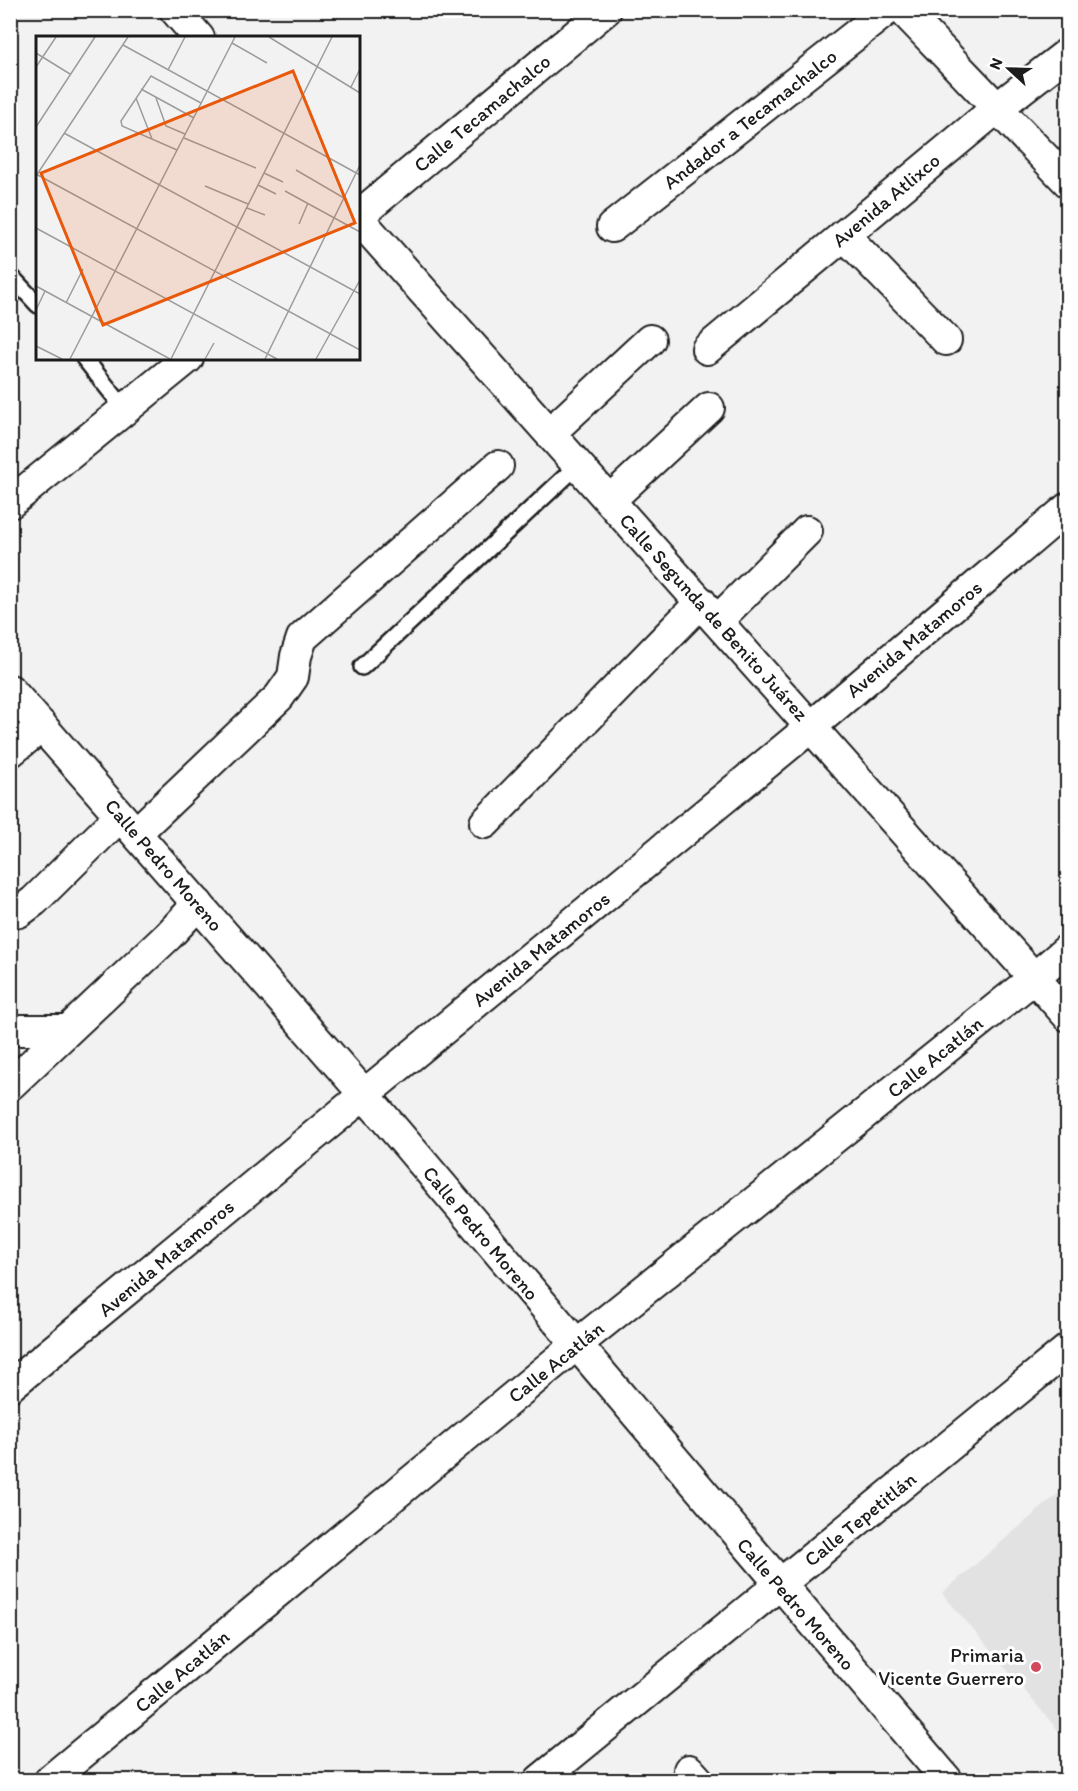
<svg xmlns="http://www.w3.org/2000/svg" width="1078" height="1791" viewBox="0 0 1078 1791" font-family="Itim,sans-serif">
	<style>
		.built { fill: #e2e2e2 }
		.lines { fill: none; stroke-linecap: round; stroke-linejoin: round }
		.lane-casing { stroke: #1c1c1c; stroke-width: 20 }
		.street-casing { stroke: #1c1c1c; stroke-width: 34 }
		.lane { stroke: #fff; stroke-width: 15 }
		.street { stroke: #fff; stroke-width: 30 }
		.poi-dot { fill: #d1495b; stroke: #fff; stroke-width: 2 }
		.labels { text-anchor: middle; stroke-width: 6; stroke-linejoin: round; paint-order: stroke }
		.street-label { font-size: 20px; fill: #1c1c1c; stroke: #fff }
		.poi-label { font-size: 20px; fill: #1c1c1c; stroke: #fff; text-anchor: end }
		.inset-road { fill: none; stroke: #9c9c9c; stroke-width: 1.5 }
		.view { fill: #e8590c; fill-opacity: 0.15; stroke: #e8590c; stroke-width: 3 }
		.inset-edge { fill: none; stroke: #1c1c1c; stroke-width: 3 }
	</style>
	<rect width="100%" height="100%" fill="#f2f2f2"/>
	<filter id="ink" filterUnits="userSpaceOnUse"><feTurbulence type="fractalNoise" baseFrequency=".0167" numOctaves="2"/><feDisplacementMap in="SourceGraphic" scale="12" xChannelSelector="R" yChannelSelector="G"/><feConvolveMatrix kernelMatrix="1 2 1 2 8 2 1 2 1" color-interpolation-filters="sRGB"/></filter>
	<g filter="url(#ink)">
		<polygon class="built" points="1067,1486 1067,1741 942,1593"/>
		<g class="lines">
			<g class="lane-casing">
				<g id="lane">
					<polyline points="10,275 38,305"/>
					<polyline points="84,358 126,411"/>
					<polyline points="362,667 578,465"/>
				</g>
			</g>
			<g class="street-casing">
				<g id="street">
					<polyline points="175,10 199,38"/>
					<polyline points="903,10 1068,182"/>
					<polyline points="358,216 606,10"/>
					<polyline points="358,218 1068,1016"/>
					<polyline points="612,227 887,10"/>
					<polyline points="844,235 946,340"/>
					<polyline points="707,349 997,108 1068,53"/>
					<polyline points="550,433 650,340"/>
					<polyline points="610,500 709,408"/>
					<polyline points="10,503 188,358"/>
					<polyline points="717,621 807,531"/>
					<polyline points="10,690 364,1094 947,1780"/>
					<polyline points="10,752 42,726"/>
					<polyline points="485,823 701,602"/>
					<polyline points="136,833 279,697 293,677 296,656 302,638 498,466"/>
					<polyline points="10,914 19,912 34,901 120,816"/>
					<polyline points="10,1030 67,1030"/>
					<polyline points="10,1085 168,936 198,904"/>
					<polyline points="10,1386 812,726 1068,508"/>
					<polyline points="689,1770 698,1780"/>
					<polyline points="50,1780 576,1345 1034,978 1068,949"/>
					<polyline points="540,1780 1068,1349"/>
				</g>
			</g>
			<use href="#lane" class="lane"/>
			<use href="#street" class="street"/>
		</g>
	</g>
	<circle class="poi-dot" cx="1036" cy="1667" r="6"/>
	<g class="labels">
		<g class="street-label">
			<text transform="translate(482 113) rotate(-40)" y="7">Calle Tecamachalco</text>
			<text transform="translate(750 119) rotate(-38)" y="7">Andador a Tecamachalco</text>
			<text transform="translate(886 200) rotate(-40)" y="7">Avenida Atlixco</text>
			<text transform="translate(714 617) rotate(48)" y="7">Calle Segunda de Benito Juárez</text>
			<text transform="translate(914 639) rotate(-40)" y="7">Avenida Matamoros</text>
			<text transform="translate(164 865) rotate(49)" y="7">Calle Pedro Moreno</text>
			<text transform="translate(541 949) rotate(-39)" y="7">Avenida Matamoros</text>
			<text transform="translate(935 1057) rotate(-39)" y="7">Calle Acatlán</text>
			<text transform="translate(481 1233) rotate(50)" y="7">Calle Pedro Moreno</text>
			<text transform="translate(166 1258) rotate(-40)" y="7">Avenida Matamoros</text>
			<text transform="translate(556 1362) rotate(-39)" y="7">Calle Acatlán</text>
			<text transform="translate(860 1519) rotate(-39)" y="7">Calle Tepetitlán</text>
			<text transform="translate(796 1604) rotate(49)" y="7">Calle Pedro Moreno</text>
			<text transform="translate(182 1671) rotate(-40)" y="7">Calle Acatlán</text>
		</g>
		<g class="poi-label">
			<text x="1024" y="1662">Primaria<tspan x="1024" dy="23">Vicente Guerrero</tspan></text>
		</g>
	</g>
	<g transform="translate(36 36)">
		<rect width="324" height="324" fill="#f2f2f2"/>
		<path class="inset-road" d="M233,1L324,57M196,7L231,27M87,9L324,139M0,17L34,38M0,31L20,1M132,34L149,1M315,51L324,33M105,53L158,82M100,62L116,103M120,62L130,90L149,98M0,91L59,1M28,97L324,258M148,102L220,132M141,114L86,90L85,85L115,40L165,67M260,134L308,162M228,137L247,146M0,138L324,314M0,140L92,1M222,149L240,158M169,150L212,168M249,155L324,196M211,172L229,179M263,188L272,167M0,192L241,323M0,250L134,323M30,267L47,233M0,274L9,255M0,310L26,323M34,323L199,1M135,323L296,1M169,323L178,307M229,323L324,129M280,323L324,244"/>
		<path class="view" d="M257,35L319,187L67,289L5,137Z"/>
		<rect width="324" height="324" class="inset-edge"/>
	</g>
	<rect width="1078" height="1791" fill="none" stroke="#fff" stroke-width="36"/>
	<rect x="18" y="18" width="1042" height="1755" fill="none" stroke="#1c1c1c" stroke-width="2" filter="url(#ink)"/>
	<g transform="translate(1009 69) rotate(292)" stroke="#ffffff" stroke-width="4.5" paint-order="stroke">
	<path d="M0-4.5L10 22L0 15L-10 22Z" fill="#1c1c1c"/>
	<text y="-9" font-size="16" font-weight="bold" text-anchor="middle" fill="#1c1c1c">N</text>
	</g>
</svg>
